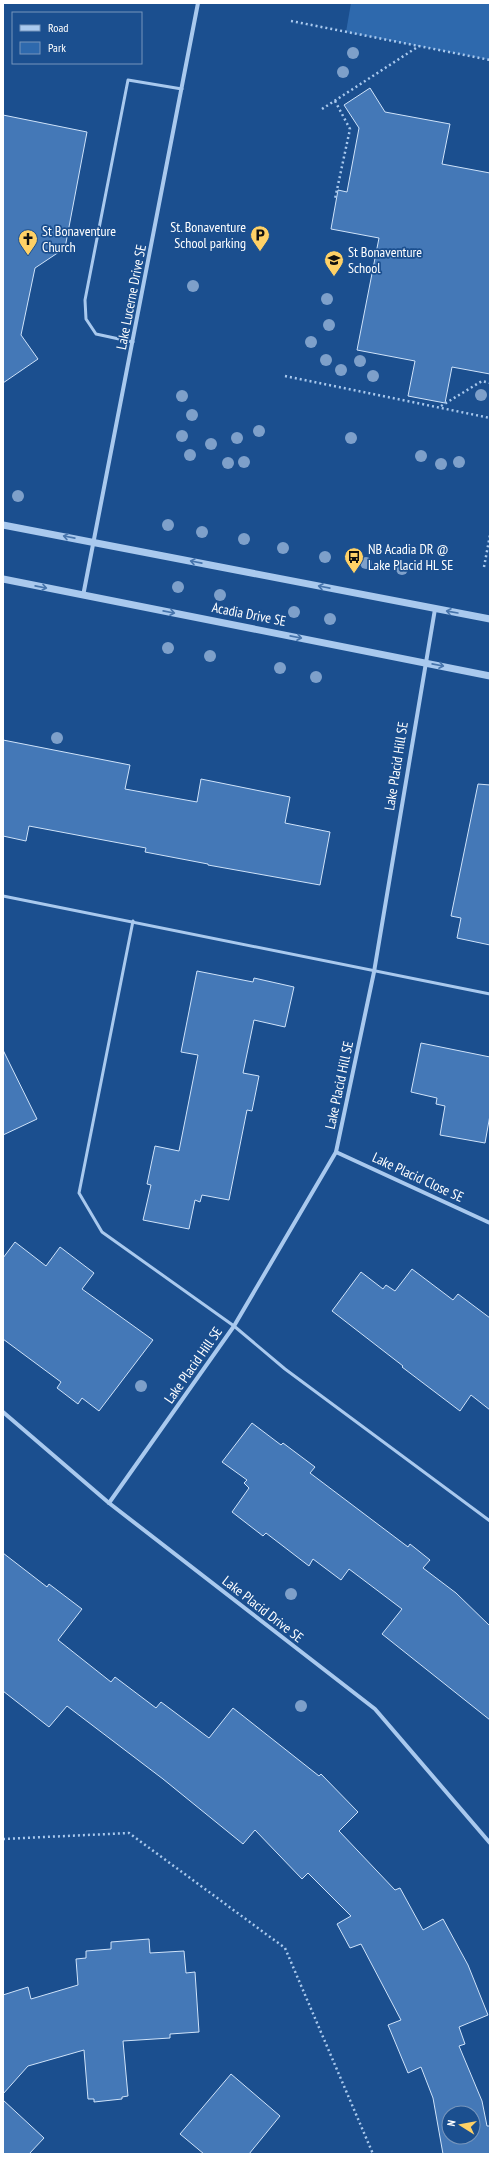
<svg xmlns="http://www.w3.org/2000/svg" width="493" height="2157" viewBox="0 0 493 2157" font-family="'PT Sans Narrow',sans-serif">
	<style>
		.green { fill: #2e69ad }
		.building { fill: #4478b7; stroke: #cfe3fa; fill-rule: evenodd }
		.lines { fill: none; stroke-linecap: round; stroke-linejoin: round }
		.path { stroke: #a9c9ee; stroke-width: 2.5; stroke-dasharray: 2 3; stroke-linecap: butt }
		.service { stroke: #a9c9ee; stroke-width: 3 }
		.minor { stroke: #a9c9ee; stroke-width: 4 }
		.tertiary { stroke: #a9c9ee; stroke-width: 7 }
		.tree { fill: #7ea0ca }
		.oneway { stroke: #4674ac }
		.labels { text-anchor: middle; stroke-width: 3.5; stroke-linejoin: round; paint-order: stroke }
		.poi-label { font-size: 14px; fill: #fff; stroke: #1b4f8f; text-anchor: start }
		.street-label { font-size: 14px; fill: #fff; stroke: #1b4f8f }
	</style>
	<rect width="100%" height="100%" fill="#1b4f8f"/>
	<polygon class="green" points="351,3 490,3 490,60 346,32"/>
	<g class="building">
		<polygon points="370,88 385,112 450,124 442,164 490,173 490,374 452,367 445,403 408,396 415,361 357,350 379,238 331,229 338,190 347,192 359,128 344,105"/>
		<polygon points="3,115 87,132 65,248 35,268 21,335 38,359 3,383"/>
		<polygon points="3,740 130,765 125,789 197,802 201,779 290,797 285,823 330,832 320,885 208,865 208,864 145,852 146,848 29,826 26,841 3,836"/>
		<polygon points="478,784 490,785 490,945 457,938 461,918 451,916"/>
		<polygon points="197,971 253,982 254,978 294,987 285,1027 254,1020 243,1073 259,1076 252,1111 247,1110 229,1200 202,1195 200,1202 195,1200 189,1229 143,1220 151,1185 147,1184 155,1146 179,1151 198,1055 181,1052"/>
		<polygon points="421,1043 490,1057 490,1115 485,1143 440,1135 445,1106 436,1104 437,1098 411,1092"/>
		<polygon points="3,1050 37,1119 3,1135"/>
		<polygon points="15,1242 46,1266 60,1247 94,1273 82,1289 153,1340 99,1411 82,1398 78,1404 57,1388 61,1382 3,1339 3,1258"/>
		<polygon points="412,1269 453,1300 458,1294 490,1318 490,1410 471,1395 460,1411 402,1367 403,1366 332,1311 361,1272 383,1289 386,1285 395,1291"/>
		<polygon points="252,1423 281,1445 283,1443 315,1467 310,1473 408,1547 410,1544 430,1560 423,1568 456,1593 490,1626 490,1720 382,1634 402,1609 349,1569 341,1580 313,1559 309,1566 266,1533 263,1536 232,1512 249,1488 244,1483 247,1480 222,1462"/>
		<path d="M3,1553L47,1587L49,1584L82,1609L58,1640L111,1682L115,1677L156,1708L161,1702L209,1738L233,1708L319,1776L321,1774L358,1812L339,1831L395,1890L400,1888L423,1930L443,1919L468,1965L488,2015L459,2027L465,2044L459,2046L482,2101L487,2126H490V2154H443L433,2098L421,2067L408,2073L388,2025L401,2020L361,1944L350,1948L337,1924L351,1916L308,1873L302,1879L255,1830L243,1844L163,1779L67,1706L49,1727L3,1691ZM449,2113H473V2137H449Z"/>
		<polygon points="149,1939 150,1953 184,1951 186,1973 195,1972 199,2032 170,2034 170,2038 123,2041 128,2096 122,2097 122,2099 94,2102 94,2099 88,2099 84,2050 28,2066 3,2094 3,1995 28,1987 31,1999 78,1985 76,1959 86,1958 86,1951 111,1949 111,1942"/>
		<polygon points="231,2074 280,2116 249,2154 204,2154 180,2134"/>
		<polygon points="3,2100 44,2138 29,2154 3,2154"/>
	</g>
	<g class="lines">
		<g class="path">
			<polyline points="291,21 490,60"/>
			<polyline points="335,101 350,129 335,199"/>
			<polyline points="322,109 419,46"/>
			<polyline points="285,376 490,418"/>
			<polyline points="441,406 482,381 490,383"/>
			<polyline points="484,567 490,535"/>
			<polyline points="3,1839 129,1833 285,1948 373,2154"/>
		</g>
		<g class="service">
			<polyline points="133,342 96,334 86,319 85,300 128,80 182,89"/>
			<polyline points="3,896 490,994"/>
			<polyline points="133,921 79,1193 102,1232 234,1326 285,1369 490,1521"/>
		</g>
		<g class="minor">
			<polyline points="83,596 198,3"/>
			<polyline points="336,1152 490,1223"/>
			<polyline points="3,1412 109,1503 375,1709 490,1843"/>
			<polyline points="109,1503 234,1326 336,1152 374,972 435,609"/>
		</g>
		<g class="tertiary">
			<polyline points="3,525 490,619"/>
			<polyline points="3,579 490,676"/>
		</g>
	</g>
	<g class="tree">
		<circle cx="353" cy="53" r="6"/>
		<circle cx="343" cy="72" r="6"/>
		<circle cx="193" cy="286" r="6"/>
		<circle cx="327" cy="299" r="6"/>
		<circle cx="329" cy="325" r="6"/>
		<circle cx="311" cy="342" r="6"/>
		<circle cx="326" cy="360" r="6"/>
		<circle cx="360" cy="361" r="6"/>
		<circle cx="341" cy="370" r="6"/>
		<circle cx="373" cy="376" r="6"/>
		<circle cx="481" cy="395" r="6"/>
		<circle cx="182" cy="396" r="6"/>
		<circle cx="192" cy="415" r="6"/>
		<circle cx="259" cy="431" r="6"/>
		<circle cx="182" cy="436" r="6"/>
		<circle cx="237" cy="438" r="6"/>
		<circle cx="351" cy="438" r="6"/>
		<circle cx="211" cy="444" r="6"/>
		<circle cx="190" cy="455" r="6"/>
		<circle cx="421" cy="456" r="6"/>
		<circle cx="244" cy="462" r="6"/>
		<circle cx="459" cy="462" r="6"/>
		<circle cx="228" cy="463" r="6"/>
		<circle cx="441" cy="464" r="6"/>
		<circle cx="18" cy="496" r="6"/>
		<circle cx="168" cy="525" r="6"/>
		<circle cx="202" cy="532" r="6"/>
		<circle cx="244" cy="539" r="6"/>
		<circle cx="283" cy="548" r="6"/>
		<circle cx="325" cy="557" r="6"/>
		<circle cx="366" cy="563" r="6"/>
		<circle cx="402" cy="569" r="6"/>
		<circle cx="178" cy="587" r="6"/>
		<circle cx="220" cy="595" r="6"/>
		<circle cx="294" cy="612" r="6"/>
		<circle cx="330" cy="619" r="6"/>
		<circle cx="168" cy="648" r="6"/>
		<circle cx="210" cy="656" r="6"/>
		<circle cx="280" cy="668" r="6"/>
		<circle cx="316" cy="677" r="6"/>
		<circle cx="57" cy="738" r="6"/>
		<circle cx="141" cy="1386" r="6"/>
		<circle cx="291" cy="1594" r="6"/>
		<circle cx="301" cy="1706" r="6"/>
	</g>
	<defs><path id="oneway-shaft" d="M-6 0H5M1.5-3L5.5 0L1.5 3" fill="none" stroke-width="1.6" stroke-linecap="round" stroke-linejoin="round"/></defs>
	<g class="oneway">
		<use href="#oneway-shaft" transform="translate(69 537) rotate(-169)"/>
		<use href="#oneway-shaft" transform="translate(196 562) rotate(-169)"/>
		<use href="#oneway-shaft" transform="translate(41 587) rotate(11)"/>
		<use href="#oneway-shaft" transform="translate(324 587) rotate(-169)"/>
		<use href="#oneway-shaft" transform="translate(169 612) rotate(11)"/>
		<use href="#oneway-shaft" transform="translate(452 612) rotate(-170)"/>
		<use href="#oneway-shaft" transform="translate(296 637) rotate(11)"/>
		<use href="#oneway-shaft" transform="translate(438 665) rotate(11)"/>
	</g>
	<defs>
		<g id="parking-pin" transform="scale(1)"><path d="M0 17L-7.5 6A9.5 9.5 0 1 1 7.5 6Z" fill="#ffd166" stroke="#1b4f8f"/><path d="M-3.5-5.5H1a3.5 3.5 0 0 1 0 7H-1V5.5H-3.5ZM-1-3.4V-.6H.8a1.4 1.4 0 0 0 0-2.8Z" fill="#111"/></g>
		<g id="church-pin" transform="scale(1)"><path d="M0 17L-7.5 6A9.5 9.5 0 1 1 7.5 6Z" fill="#ffd166" stroke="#1b4f8f"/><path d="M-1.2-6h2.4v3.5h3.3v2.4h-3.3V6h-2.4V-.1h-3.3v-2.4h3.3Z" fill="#111"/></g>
		<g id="school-pin" transform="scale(1)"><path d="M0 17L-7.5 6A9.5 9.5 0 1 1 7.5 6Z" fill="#ffd166" stroke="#1b4f8f"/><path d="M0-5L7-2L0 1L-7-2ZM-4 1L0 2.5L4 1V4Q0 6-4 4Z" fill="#111"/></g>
		<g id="bus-pin" transform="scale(1)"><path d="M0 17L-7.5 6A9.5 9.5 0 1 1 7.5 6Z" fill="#ffd166" stroke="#1b4f8f"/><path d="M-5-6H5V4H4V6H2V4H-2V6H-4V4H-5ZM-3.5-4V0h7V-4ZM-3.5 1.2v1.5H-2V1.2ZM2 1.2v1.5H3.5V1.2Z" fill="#111"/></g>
	</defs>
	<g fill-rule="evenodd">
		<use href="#parking-pin" x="260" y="235"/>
		<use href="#church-pin" x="28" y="239"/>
		<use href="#school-pin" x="334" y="260"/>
		<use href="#bus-pin" x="354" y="557"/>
	</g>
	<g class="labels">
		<g class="poi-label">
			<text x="246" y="232" text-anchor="end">St. Bonaventure<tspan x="246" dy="16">School parking</tspan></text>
			<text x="42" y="236">St Bonaventure<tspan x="42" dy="16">Church</tspan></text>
			<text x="348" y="257">St Bonaventure<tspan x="348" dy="16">School</tspan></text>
			<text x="368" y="554">NB Acadia DR @<tspan x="368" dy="16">Lake Placid HL SE</tspan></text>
		</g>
		<g class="street-label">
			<text transform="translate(131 297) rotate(-79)" y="5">Lake Lucerne Drive SE</text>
			<text transform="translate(249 614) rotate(11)" y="5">Acadia Drive SE</text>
			<text transform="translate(396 766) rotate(-81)" y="5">Lake Placid Hill SE</text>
			<text transform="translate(339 1085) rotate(-78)" y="5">Lake Placid Hill SE</text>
			<text transform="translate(418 1177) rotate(25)" y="5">Lake Placid Close SE</text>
			<text transform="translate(193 1365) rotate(-55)" y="5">Lake Placid Hill SE</text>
			<text transform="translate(263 1609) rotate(38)" y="5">Lake Placid Drive SE</text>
		</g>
	</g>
	<rect width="493" height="2157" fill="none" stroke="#ffffff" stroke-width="8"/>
	<rect x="12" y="12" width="130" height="52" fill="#1b4f8f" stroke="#7695bc"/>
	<rect x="20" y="25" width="20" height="6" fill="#a9c9ee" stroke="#7695bc"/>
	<text x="48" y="32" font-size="12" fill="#ffffff">Road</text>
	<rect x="20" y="42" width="20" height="12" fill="#2e69ad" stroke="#7695bc"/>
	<text x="48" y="52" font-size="12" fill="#ffffff">Park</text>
	<g transform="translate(461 2125) rotate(281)"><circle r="19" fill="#1b4f8f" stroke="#7695bc"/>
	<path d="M0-3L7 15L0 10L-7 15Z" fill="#ffd166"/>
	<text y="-6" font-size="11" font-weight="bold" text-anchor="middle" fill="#ffffff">N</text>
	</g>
</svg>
